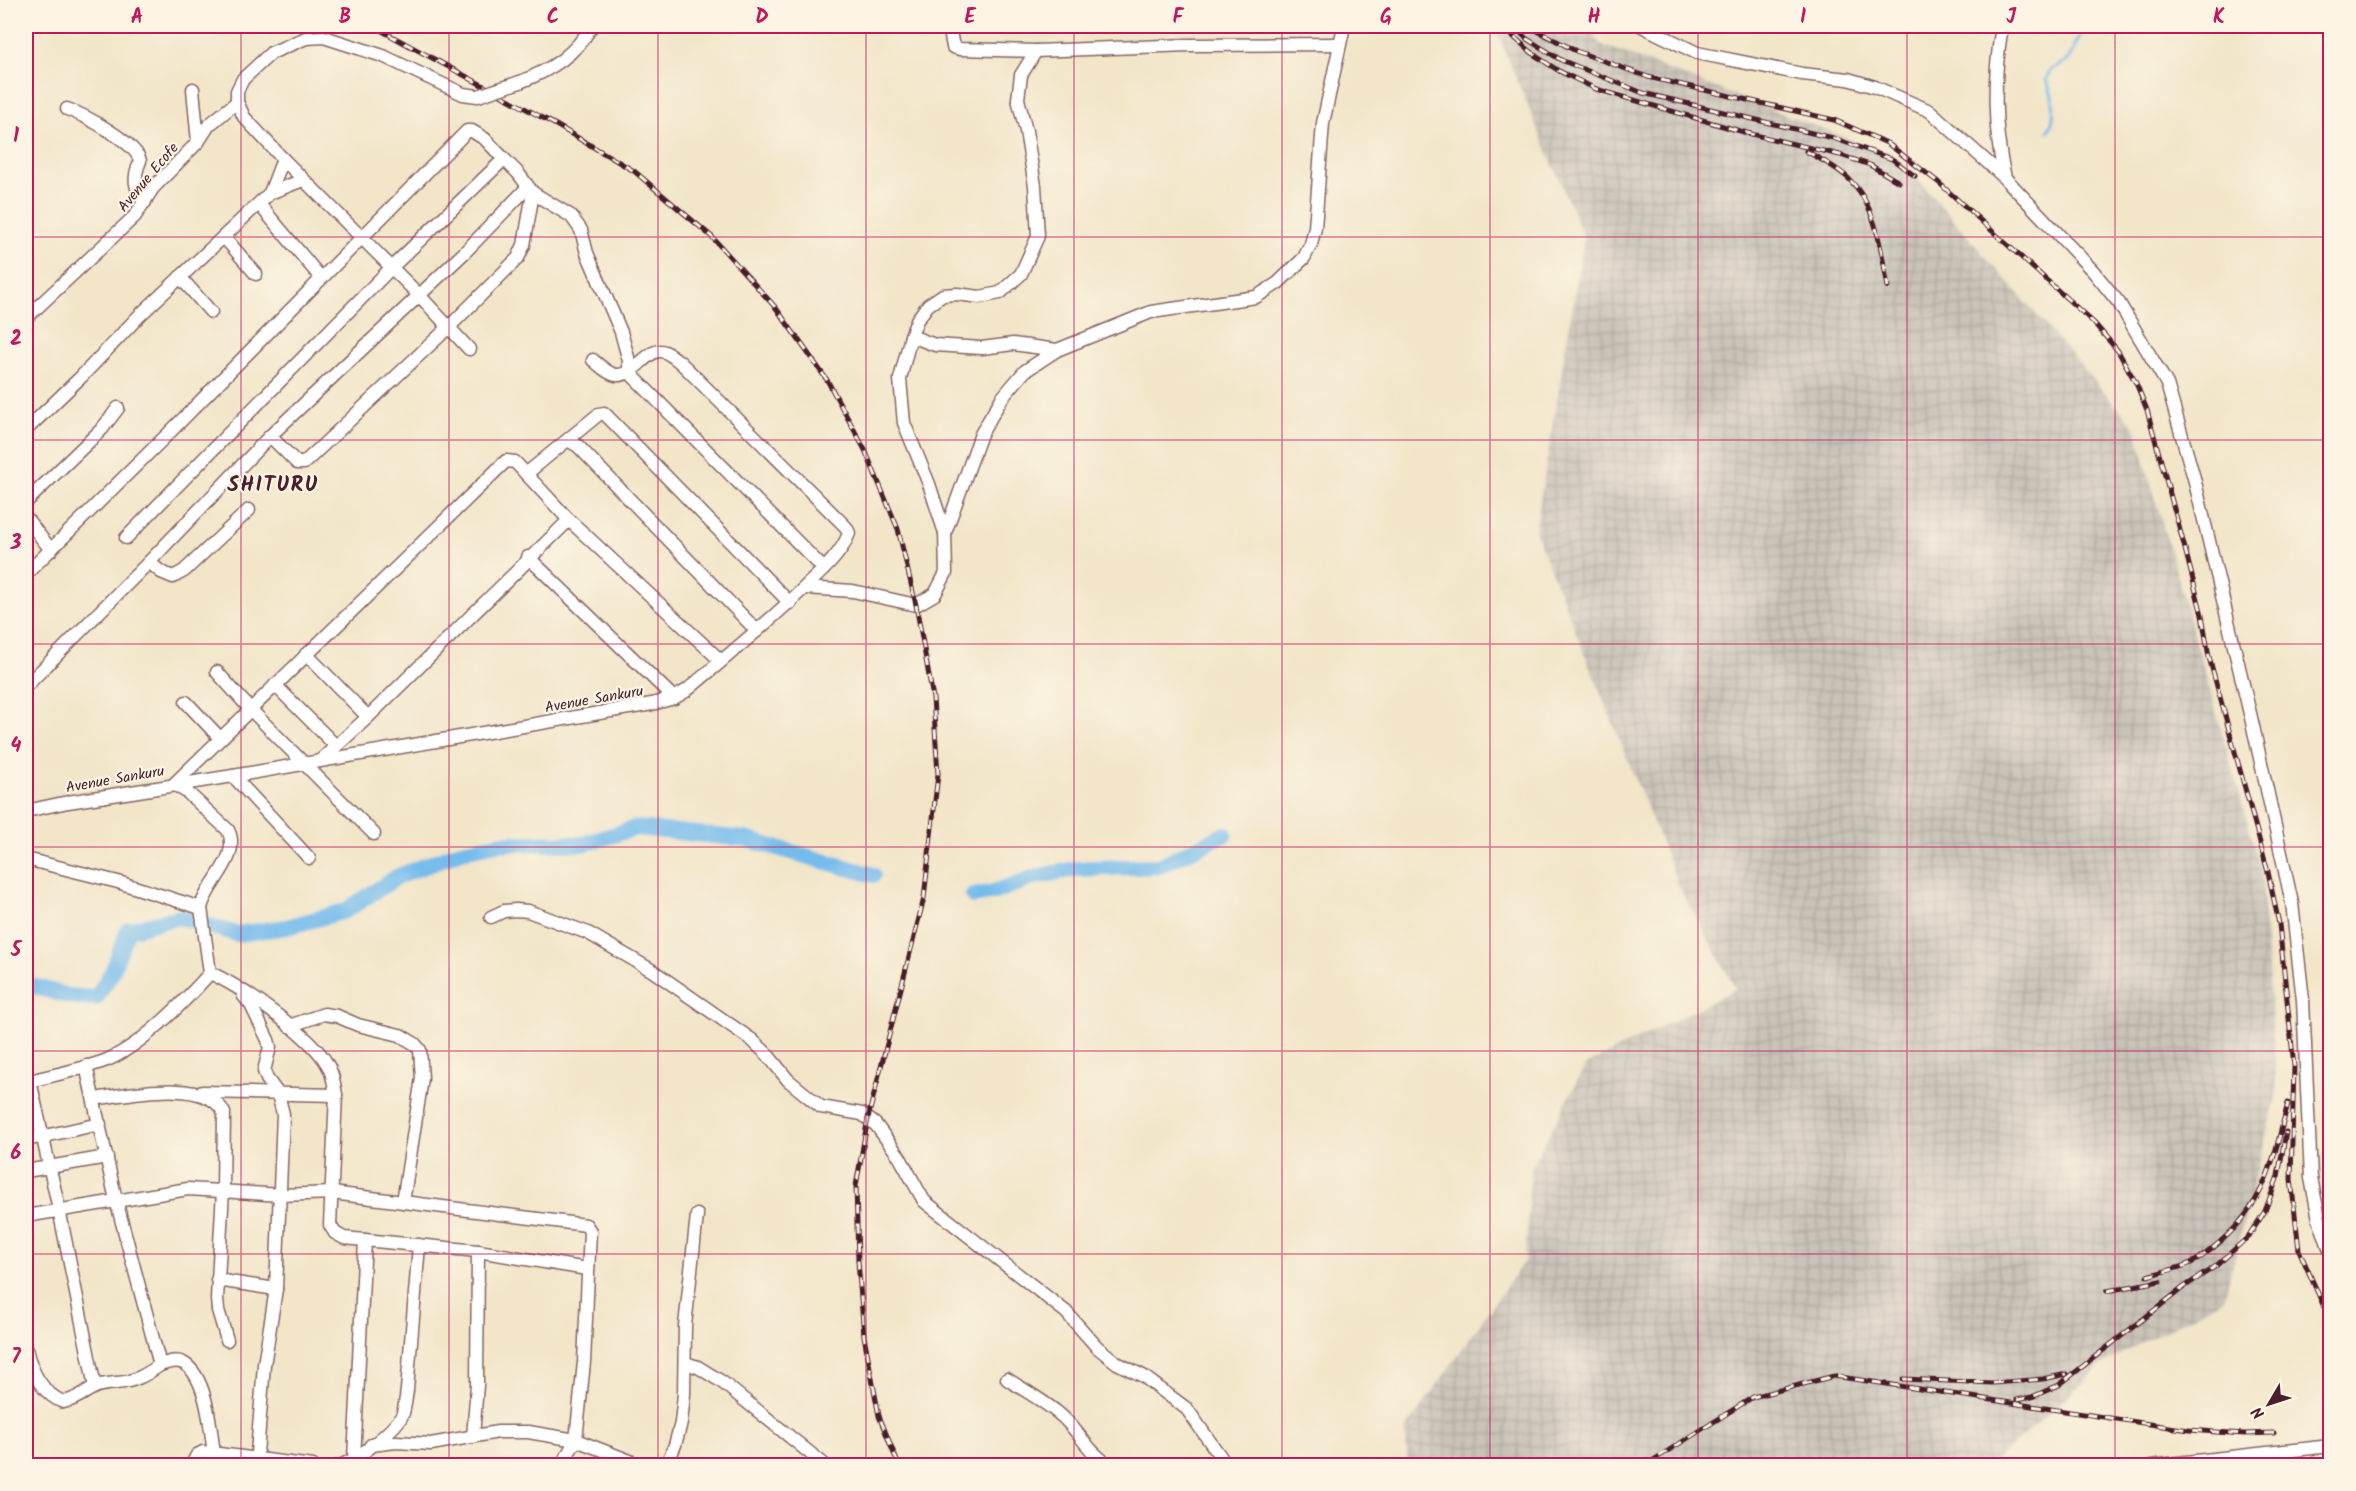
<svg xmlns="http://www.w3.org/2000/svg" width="2356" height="1491" viewBox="0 0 2356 1491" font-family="Kalam,sans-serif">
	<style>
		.industrial { fill: url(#industrial-grid) }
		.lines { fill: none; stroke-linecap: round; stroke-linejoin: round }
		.stream { stroke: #75bbec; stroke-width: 3 }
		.river { stroke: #75bbec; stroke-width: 16 }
		.street-casing { stroke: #856462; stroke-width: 15 }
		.street { stroke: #fff; stroke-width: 12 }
		.rail-casing { stroke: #4a1f2b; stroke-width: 5 }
		.rail { stroke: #fcf5e5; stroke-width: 3; stroke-dasharray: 9; stroke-linecap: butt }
		.street-bridge-casing { stroke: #856462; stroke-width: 15; stroke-linecap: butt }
		.street-bridge { stroke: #fff; stroke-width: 12 }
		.grid { fill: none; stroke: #c2185b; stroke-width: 1.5; stroke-opacity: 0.55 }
		.labels { text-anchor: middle; stroke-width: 4.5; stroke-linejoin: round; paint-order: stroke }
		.street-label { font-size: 15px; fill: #4a1f2b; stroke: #fcf5e5 }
		.district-label { font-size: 21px; font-weight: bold; letter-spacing: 1.5px; fill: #4a1f2b; stroke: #fcf5e5 }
		.neatline { fill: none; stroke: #c2185b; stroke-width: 2 }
		.grid-label { font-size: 20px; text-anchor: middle; font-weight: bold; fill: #c2185b }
	</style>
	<defs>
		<pattern id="industrial-grid" width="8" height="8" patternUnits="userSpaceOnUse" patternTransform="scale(1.5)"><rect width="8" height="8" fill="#c9c3b8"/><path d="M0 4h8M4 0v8" fill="none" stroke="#aea79e"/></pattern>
	</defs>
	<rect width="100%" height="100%" fill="#fcf5e5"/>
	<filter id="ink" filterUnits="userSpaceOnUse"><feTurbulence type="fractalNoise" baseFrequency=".0167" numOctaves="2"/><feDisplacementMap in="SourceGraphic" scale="12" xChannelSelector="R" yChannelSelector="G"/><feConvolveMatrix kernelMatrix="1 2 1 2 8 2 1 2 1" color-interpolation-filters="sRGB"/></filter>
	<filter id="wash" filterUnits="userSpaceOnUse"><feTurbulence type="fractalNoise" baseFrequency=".008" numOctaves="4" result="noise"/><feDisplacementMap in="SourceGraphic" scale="24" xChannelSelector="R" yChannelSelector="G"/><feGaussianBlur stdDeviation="1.35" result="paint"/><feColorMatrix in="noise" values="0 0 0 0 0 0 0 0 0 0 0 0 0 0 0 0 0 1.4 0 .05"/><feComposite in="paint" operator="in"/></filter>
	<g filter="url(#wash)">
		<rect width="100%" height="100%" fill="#f2e5c8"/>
		<polygon class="industrial" points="1494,26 1592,26 1595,38 1600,44 1899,158 2135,427 2261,870 2277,1093 2224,1299 2106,1362 1990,1465 1408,1465 1405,1430 1525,1260 1531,1168 1586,1065 1736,989 1680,889 1535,531 1584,238"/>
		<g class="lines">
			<path class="stream" d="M2048,132C2057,117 2054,95 2046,80L2050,70L2068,60L2085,26"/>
			<g class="river">
				<polyline points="973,896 994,892 1035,877 1075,869 1159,866 1225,834"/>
				<polyline points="26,984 68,996 96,998 112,972 128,930 179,917 237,934 287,927 345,911 397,877 461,851 503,843 583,844 636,828 745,839 873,875"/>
			</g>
		</g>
	</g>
	<g filter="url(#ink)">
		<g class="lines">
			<g class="street-casing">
				<g id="street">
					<polyline points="949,26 953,47 960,49 1036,51 1189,45 1338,44"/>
					<polyline points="1642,26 1697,53 1802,74 1848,79 1875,87 1930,111 2005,178 2093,271 2119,303 2167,384 2194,478 2252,722 2292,903 2303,1000 2311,1178 2319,1219 2330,1250"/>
					<path d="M2002,26C1993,79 1993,126 2005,178"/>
					<path d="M520,82C553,69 574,55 592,26"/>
					<polyline points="193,89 198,142"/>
					<path d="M67,109C84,115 137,143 140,161C133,178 134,188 145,202"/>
					<polyline points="502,157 518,173 533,193 571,216 581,230 587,253 621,332 629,361 629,372 824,569"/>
					<polyline points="270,193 303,180"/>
					<polyline points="259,204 321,278"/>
					<polyline points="224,237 256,274"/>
					<polyline points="180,277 211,312"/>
					<polyline points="26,318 135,216 153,188 198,142 209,125 237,102"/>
					<polyline points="911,336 935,345 982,348 1013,344 1057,350"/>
					<polyline points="469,349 419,295 283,159 244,117 237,102 237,91 243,79 271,53 306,38 324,37 383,56 463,94 478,96"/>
					<polyline points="26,430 81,377 140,315 270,193 283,159"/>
					<polyline points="270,436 297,463 304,463 450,326 518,258 524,245 533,193"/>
					<polyline points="568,440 578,446 757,631"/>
					<polyline points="526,474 599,414 604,413 790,603"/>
					<polyline points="26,502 102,429 118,408"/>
					<polyline points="26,518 51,550"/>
					<polyline points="945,533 981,434 1002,398 1025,371 1057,350 1151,312 1256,297 1278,283 1304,258 1311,244 1315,228 1323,123 1344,26"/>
					<polyline points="528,557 674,698"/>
					<polyline points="149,562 161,572 173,577 184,571 249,510"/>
					<polyline points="26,574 171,431 467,131 472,131 485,139 502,157 501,162 392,267 126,538"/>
					<polyline points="805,588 853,591 916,605 935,594 946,573 945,533 929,484 904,423 900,379 911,336 917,320 928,305 943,295 957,294 980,297 1000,293 1021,274 1038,236 1035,186 1026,131 1018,99 1021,75 1036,51"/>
					<polyline points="306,654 368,717"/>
					<polyline points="217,672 251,710 374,834"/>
					<polyline points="275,685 336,746"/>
					<polyline points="26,686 149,562 270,436 464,253 527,188"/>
					<polyline points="186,702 220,738"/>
					<polyline points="320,761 368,717 569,520"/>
					<polyline points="233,776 309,858"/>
					<path d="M26,811L68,802L233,776L652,704L674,698L686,691C726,657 767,624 805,587C821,572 842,554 849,533L846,527L681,363C676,359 670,354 665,352C648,345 636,377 616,375C608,374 599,365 593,360"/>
					<polyline points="26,859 118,882 201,908"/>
					<polyline points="491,917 504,911 516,910 528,911 588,933 653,971 752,1040 767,1054 788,1080 821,1107 862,1114 876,1125 899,1156 924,1201 1066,1312 1097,1347 1117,1363 1143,1376 1187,1409 1227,1466"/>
					<path d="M210,973C240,986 312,1036 327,1064C333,1073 334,1084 336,1095L330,1225L335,1233L344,1238L478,1251L587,1269"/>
					<polyline points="243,995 251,1005 268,1040 270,1047 264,1071 267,1079 278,1094 283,1114 276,1289 264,1365 256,1466"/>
					<polyline points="289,1026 324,1014 337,1016 358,1025 400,1035 415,1044 420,1050 422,1078 403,1202"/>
					<path d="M86,1066L116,1200L160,1365C167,1363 175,1359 183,1363C207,1375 211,1431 214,1455"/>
					<polyline points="30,1081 59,1209 95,1387"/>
					<path d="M26,1082C52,1075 81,1070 107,1060C142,1045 184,1002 210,973L201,908C206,883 242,858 228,830L188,793L174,784L506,461L515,462L569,520L721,661"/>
					<polyline points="202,1092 336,1095"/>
					<path d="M94,1099C126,1095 207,1076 224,1113L223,1190L217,1299L218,1310L227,1340"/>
					<polyline points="26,1140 100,1124"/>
					<polyline points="26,1171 107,1157"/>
					<polyline points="26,1216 188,1189 281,1195 332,1193 586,1225 590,1231 584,1362 576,1440 561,1466"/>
					<polyline points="217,1280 276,1289"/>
					<path d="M26,1349C31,1370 41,1393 63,1402C77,1400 85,1391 97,1386C104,1384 110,1384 116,1383C134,1382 146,1375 160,1365"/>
					<polyline points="685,1363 698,1367 722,1382 826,1466"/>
					<path d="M1007,1379C1024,1390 1042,1400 1058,1413C1078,1428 1089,1456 1112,1466"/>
					<polyline points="473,1437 477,1385 478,1251"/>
					<polyline points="371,1445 396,1442 431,1444 498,1432 528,1432 576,1440 643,1466"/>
					<polyline points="354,1459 365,1240"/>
					<polyline points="191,1466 197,1455 203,1452 313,1466"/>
					<path d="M339,1466C354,1462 398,1428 403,1413C405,1406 406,1398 407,1390L419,1245"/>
					<polyline points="666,1466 675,1445 681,1423 684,1394 685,1326 697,1215"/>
					<polyline points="2151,1466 2330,1446"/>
				</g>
			</g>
			<use href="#street" class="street"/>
			<g class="rail-casing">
				<g id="rail">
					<polyline points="373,26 556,125 634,171 712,237 776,308 827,380 865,450 898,529 916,605 933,698 938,774 924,898 868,1118 856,1186 858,1261 864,1336 879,1416 899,1466"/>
					<polyline points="1501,26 1536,56 1559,71 1596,89 1747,133 1840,155 1870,165 1899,182"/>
					<polyline points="1513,26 1527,39 1561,60 1643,93 1833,138 1892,159 1915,176"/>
					<polyline points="1528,26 1576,51 1648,77 1834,120 1887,143 1938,182 2094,323 2118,351 2136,383 2147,410 2184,545 2202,615 2209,657 2268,872 2279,924 2294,1066 2291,1179 2299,1250 2324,1307 2330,1316"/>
					<path d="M1806,151C1820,159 1838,168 1849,179C1877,206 1881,251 1888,287"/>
					<path d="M2147,1276C2162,1272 2177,1269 2191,1263C2202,1258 2212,1249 2221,1241C2266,1203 2274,1157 2288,1103"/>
					<polyline points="2107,1291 2160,1281"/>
					<polyline points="1903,1379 1993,1383 2043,1379 2067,1374"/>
					<polyline points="2017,1400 2032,1397 2059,1385 2184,1287 2216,1266 2249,1236 2265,1211 2278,1176 2286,1132"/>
					<polyline points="1644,1466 1753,1397 1834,1376 2189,1430 2244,1434 2274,1433"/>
				</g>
			</g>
			<use href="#rail" class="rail"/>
			<g class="street-bridge-casing">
				<polyline id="street-bridge" points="478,96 520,82"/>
			</g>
			<use href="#street-bridge" class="street-bridge"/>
		</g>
	</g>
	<path class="grid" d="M241,26V1466M449,26V1466M658,26V1466M866,26V1466M1074,26V1466M1282,26V1466M1490,26V1466M1698,26V1466M1907,26V1466M2115,26V1466M26,237H2330M26,440H2330M26,644H2330M26,847H2330M26,1051H2330M26,1254H2330"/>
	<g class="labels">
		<g class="street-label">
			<text transform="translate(148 177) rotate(-50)" y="5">Avenue Ecofe</text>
			<text transform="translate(594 699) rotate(-10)" y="5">Avenue Sankuru</text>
			<text transform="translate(115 779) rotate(-10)" y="5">Avenue Sankuru</text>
		</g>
		<g class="district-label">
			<text x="273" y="491">SHITURU</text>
		</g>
	</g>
	<rect width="2356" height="1491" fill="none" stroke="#fcf5e5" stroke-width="66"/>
	<g transform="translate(2269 1404) rotate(231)" stroke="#fcf5e5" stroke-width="4.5" paint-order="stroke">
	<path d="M0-4.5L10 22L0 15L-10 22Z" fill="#4a1f2b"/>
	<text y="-9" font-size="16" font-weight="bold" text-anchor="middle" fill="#4a1f2b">N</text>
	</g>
	<rect x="33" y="33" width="2290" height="1425" class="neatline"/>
	<g class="grid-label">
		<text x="137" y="23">A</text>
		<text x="345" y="23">B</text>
		<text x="553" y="23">C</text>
		<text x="762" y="23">D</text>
		<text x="970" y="23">E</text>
		<text x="1178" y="23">F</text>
		<text x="1386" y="23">G</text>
		<text x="1594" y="23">H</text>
		<text x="1803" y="23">I</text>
		<text x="2011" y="23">J</text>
		<text x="2219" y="23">K</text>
		<text x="16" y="142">1</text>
		<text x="16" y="345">2</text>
		<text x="16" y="549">3</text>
		<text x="16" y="752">4</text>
		<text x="16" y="956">5</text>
		<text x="16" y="1159">6</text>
		<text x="16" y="1363">7</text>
	</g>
</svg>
